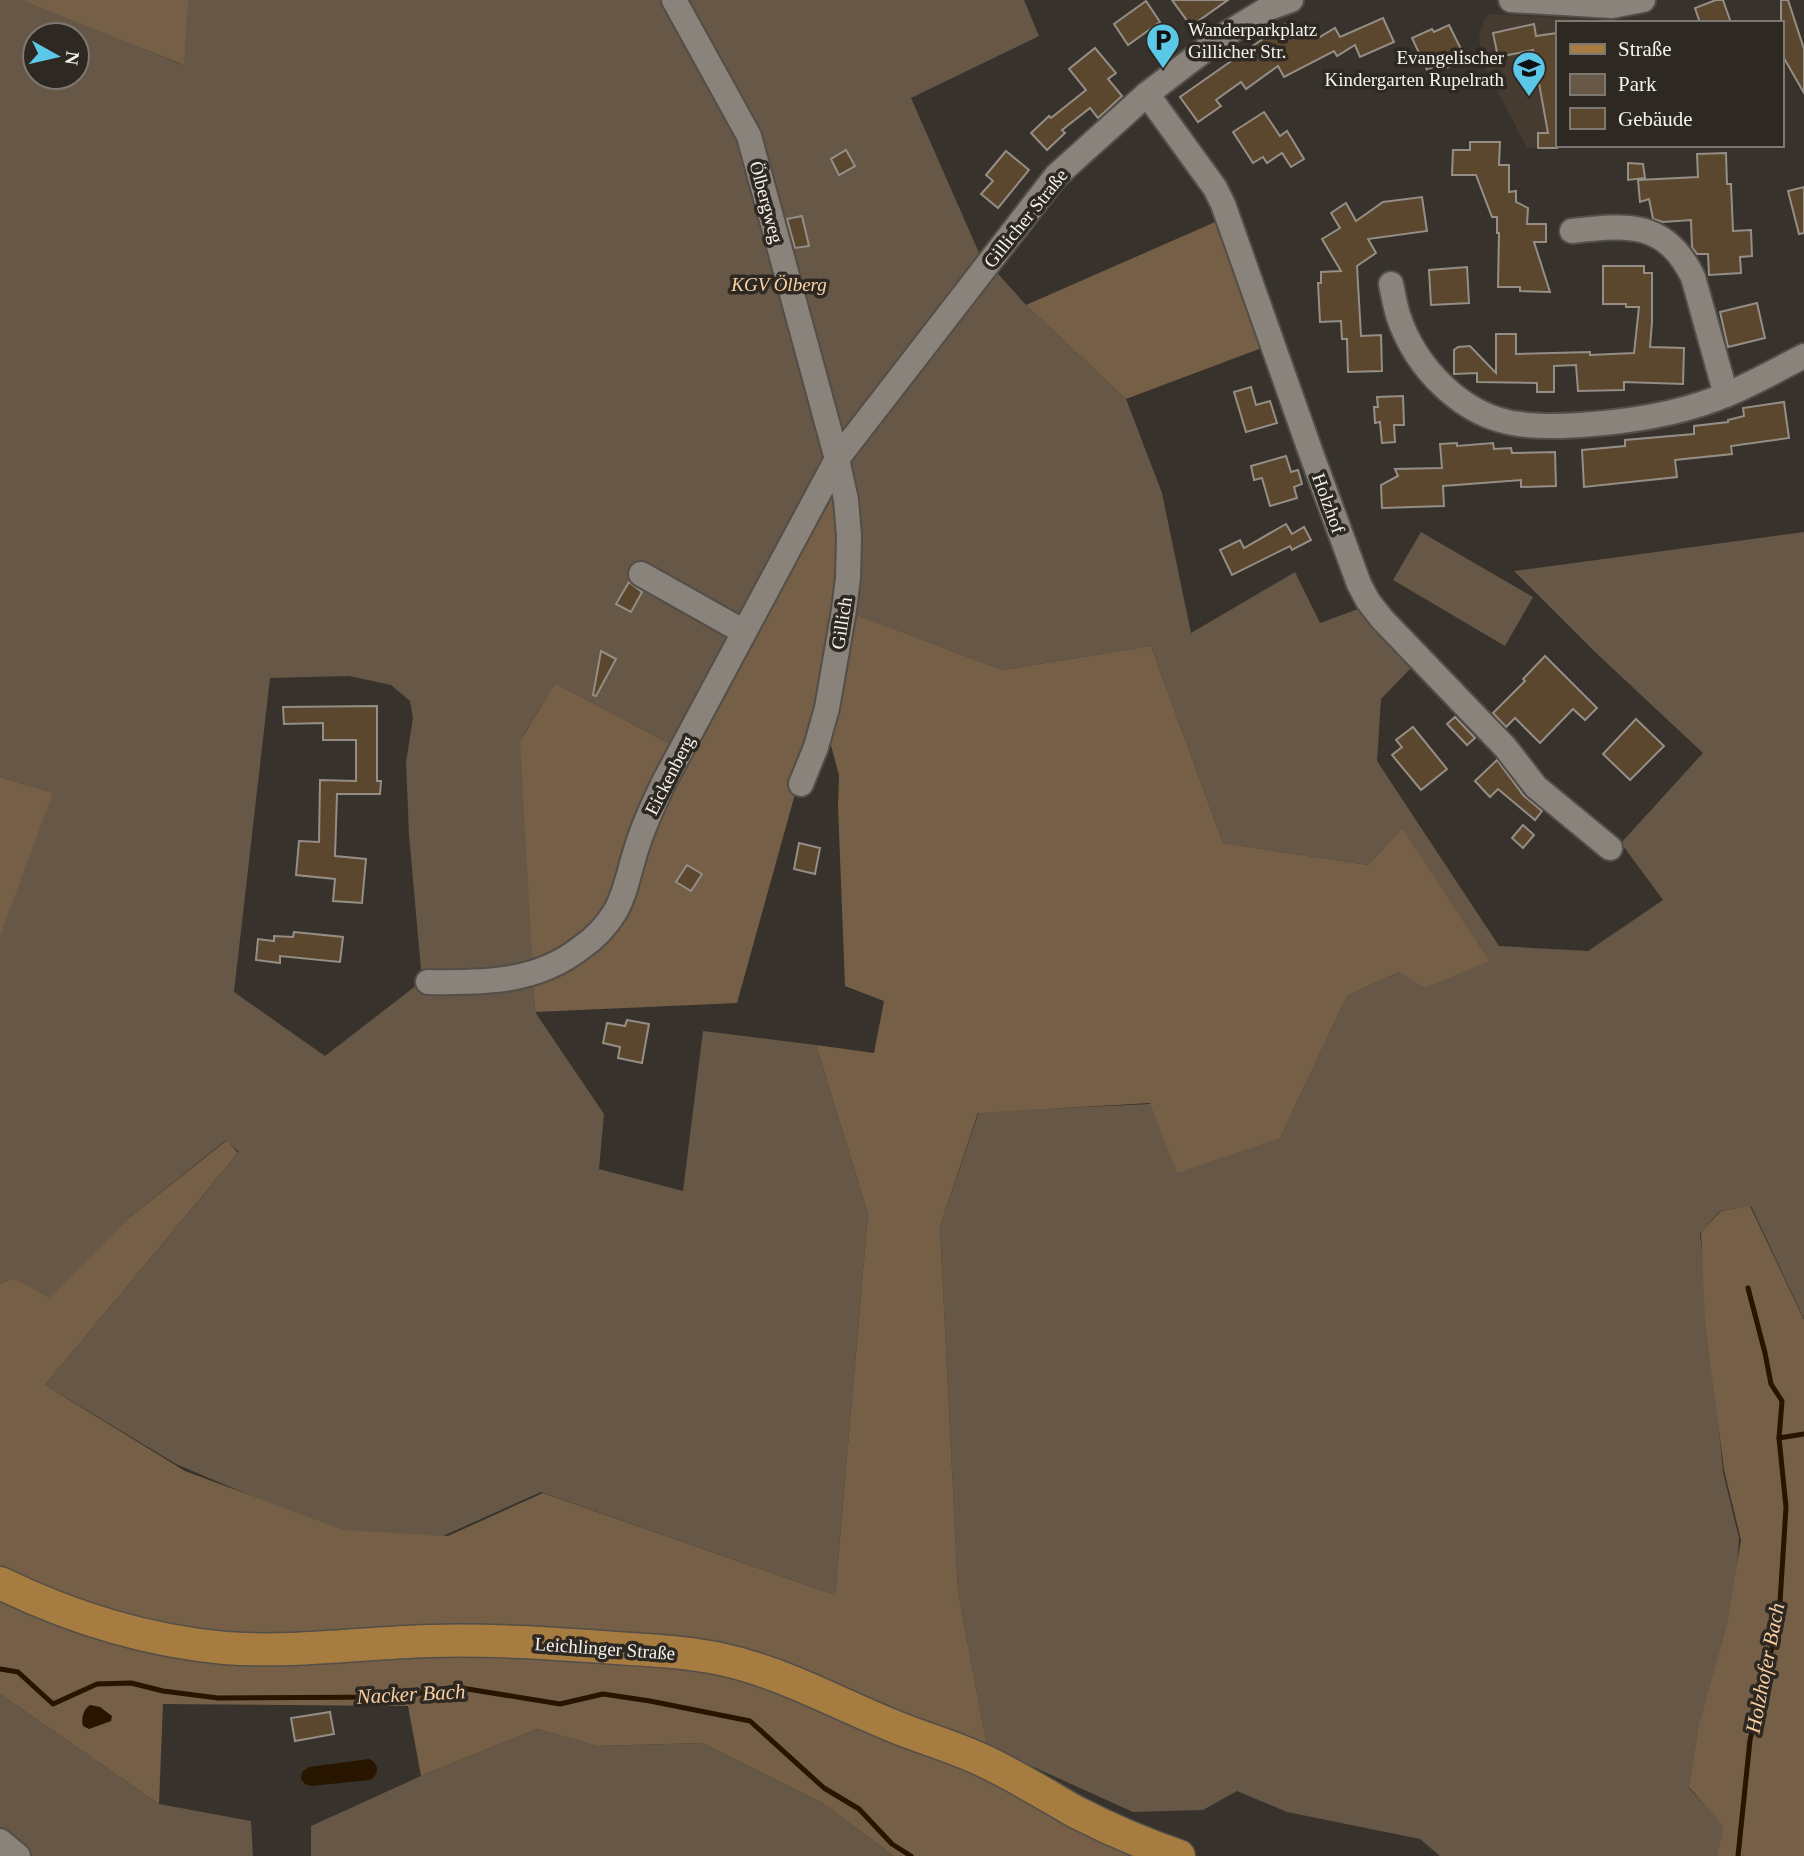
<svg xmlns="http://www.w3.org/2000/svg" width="1804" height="1856" viewBox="0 0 1804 1856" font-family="'Times New Roman',serif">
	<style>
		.built { fill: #453b30 }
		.green { fill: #665746; fill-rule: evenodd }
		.forest { fill: #755f46 }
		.water { fill: #271500 }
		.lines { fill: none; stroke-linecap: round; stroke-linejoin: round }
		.stream { stroke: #271500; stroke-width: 5 }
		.building { fill: #5b462e; stroke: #948e86; stroke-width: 2 }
		.minor-casing { stroke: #534e48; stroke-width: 28 }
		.major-casing { stroke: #534e48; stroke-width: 35 }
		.minor { stroke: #8a837c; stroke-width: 24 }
		.major { stroke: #a67c40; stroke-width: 32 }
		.labels { text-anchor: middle; stroke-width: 7; stroke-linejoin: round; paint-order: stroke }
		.poi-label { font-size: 19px; fill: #f5f1ed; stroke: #2e2822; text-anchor: start }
		.street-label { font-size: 19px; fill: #f5f1ed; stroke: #2e2822 }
		.park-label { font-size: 19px; font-style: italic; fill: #fbd2a3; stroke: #2e2822 }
		.water-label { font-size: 21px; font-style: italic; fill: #f9cfa1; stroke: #2e2822 }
	</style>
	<rect width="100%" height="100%" fill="#38322c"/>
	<polygon class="built" points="1491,14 1616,21 1616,23 1557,23 1557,145 1641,146 1527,148 1482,61 1479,40 1480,32 1485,18"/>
	<g class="green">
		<path d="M0,0H26L183,65L187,0H1024L1039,36L911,98L980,255L835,449L676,747L555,683L521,739L535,1012L604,1114L599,1169L683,1191L703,1031L816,1045L868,1214L835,1595L541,1492L443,1536L338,1533L176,1464L45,1385L239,1152L226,1140L125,1221L49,1299L14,1278L0,1284V933L52,793L0,777ZM35,35H77V77H35ZM349,676L391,685L410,701L413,718L406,762L409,835L422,981L325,1056L234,992L270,678Z"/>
		<polygon points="992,267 1026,305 1126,399 1162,493 1191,633 1295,572 1320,623 1358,609 1387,643 1412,667 1381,699 1377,761 1499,946 1588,951 1663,900 1621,843 1703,753 1594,651 1514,571 1804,532 1804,1319 1751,1206 1720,1211 1700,1233 1723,1472 1739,1538 1733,1629 1698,1730 1689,1788 1725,1827 1718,1856 1440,1856 1420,1839 1287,1812 1237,1791 1203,1810 1133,1812 987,1746 958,1592 940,1226 979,1112 1150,1104 1280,1138 1347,996 1399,972 1402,828 1368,865 1223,843 1151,646 1002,670 850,613 845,468"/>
		<polygon points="1421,532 1533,597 1505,646 1393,580"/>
		<polygon points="0,1694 159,1804 251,1821 253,1856 28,1856 0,1834"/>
		<polygon points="537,1729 597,1746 702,1743 822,1803 894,1856 311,1856 311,1826 421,1776"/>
	</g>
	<g class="forest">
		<polygon points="22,0 188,0 184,65"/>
		<polygon points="1222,219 1267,346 1126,399 1026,305"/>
		<polygon points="835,481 851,613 1002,670 1151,646 1223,843 1368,865 1402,828 1489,961 1425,988 1399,972 1347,996 1280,1138 1177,1173 1150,1103 978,1113 940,1226 958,1592 987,1746 1159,1856 894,1856 822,1803 702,1743 597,1746 537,1729 421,1776 408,1706 163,1704 159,1804 0,1694 0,1284 14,1278 49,1298 125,1221 227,1140 238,1153 45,1385 185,1471 343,1530 448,1536 543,1493 835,1595 868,1214 816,1045 874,1053 884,1001 845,986 838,806 839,775 824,720 800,776 737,1003 535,1012 520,741 555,683 676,747"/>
		<polygon points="0,777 53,793 0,936"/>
		<polygon points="1750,1206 1804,1320 1804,1856 1717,1856 1724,1827 1689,1787 1698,1729 1727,1625 1741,1540 1724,1470 1705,1321 1701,1232 1721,1211"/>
	</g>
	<g class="water">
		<path d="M90,1705L100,1707L112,1716L111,1721L89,1729L83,1726C81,1718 83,1710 90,1705Z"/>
		<path d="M369,1759C380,1764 379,1774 370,1780L311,1786L305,1784L301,1779L302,1772L309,1767Z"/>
	</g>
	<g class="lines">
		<g class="stream">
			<polyline points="1748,1288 1765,1353 1771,1384 1782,1401 1779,1438"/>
			<polyline points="0,1669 18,1672 53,1704 97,1684 131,1683 163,1691 218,1698 396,1697 455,1687 560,1704 603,1694 650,1701 750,1721 824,1788 859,1809 892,1844 911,1856"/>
			<polyline points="1738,1856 1750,1740 1779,1618 1786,1507 1779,1438 1804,1434"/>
		</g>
	</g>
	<g class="building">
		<polygon points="1172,0 1228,0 1191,26"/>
		<polygon points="1716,0 1723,0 1731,23 1700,23 1695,8"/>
		<polygon points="1781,0 1788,0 1804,49 1804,93 1781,53"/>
		<polygon points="1146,1 1160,22 1128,45 1114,24"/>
		<polygon points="1383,18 1394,42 1360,57 1355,45 1337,56 1334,51 1284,77 1278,66 1246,89 1241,82 1216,100 1221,106 1198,122 1180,97 1267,36 1266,34 1285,24 1293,39 1313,28 1318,38 1335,28 1340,37"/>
		<polygon points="1534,24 1536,36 1557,33 1557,148 1538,148 1538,133 1548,133 1533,50 1498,57 1493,33"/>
		<polygon points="1449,25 1466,59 1444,69 1441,63 1427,70 1412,38 1432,29 1434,32"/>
		<polygon points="1095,48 1116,73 1108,79 1122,96 1098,118 1090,108 1062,130 1065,133 1047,150 1031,133 1049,116 1051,118 1086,90 1069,69"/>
		<polygon points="1264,112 1280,136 1287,131 1304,159 1291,167 1282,153 1267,163 1263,157 1253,163 1233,132"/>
		<polygon points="1470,142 1500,142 1499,165 1509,165 1509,192 1516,191 1516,202 1528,208 1527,224 1546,224 1546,242 1534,242 1550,292 1520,291 1520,287 1498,287 1499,233 1497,233 1497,217 1492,217 1476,175 1452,175 1453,150 1470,150"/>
		<polygon points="846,150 855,166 839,175 831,159"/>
		<polygon points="1006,151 1029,170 998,208 981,194 993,181 986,175"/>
		<polygon points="1726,153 1727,184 1731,184 1733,231 1751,230 1752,256 1740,257 1741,273 1709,275 1708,254 1697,254 1692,247 1691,220 1663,222 1653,219 1649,199 1640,202 1638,180 1698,177 1697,154"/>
		<polygon points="1628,163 1643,164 1645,178 1628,180"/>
		<polygon points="1804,187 1804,233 1799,234 1788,191"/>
		<polygon points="1422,197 1427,231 1368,239 1376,253 1357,266 1361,336 1381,335 1382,371 1348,372 1347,339 1342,339 1341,321 1320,322 1318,283 1321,283 1321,272 1341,271 1322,239 1340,228 1331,213 1346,203 1356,221 1383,202"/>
		<polygon points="802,216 809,246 795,248 787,219"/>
		<polygon points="1603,266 1644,266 1644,273 1652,273 1652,322 1650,347 1684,348 1683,384 1624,382 1624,390 1578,391 1576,365 1554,366 1554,392 1537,392 1537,383 1477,382 1477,373 1454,374 1454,350 1458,347 1470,346 1496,373 1496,334 1516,334 1516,354 1590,352 1590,355 1634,353 1639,307 1626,307 1626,304 1603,304"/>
		<polygon points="1467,267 1469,303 1431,305 1429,270"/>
		<polygon points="1757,303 1765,338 1728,347 1720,312"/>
		<polygon points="1251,387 1256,405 1270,401 1277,423 1246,432 1234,392"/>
		<polygon points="1403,396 1404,425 1394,425 1395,442 1382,443 1380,422 1375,423 1374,407 1378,407 1377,397"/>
		<polygon points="1784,402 1789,438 1731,446 1732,454 1675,460 1677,477 1584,487 1582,450 1625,446 1625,440 1694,434 1694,426 1728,422 1728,420 1744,416 1743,408"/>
		<polygon points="1457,443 1457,446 1493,443 1494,449 1511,448 1512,453 1555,452 1556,486 1521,487 1521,480 1443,486 1444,506 1382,508 1381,485 1398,476 1395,469 1442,468 1440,444"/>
		<polygon points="1286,456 1291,472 1298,470 1302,484 1294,487 1297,498 1270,506 1262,478 1254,480 1251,466"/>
		<polygon points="1286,524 1292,534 1304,527 1311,540 1292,550 1290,546 1232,575 1220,550 1240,540 1244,548"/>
		<polygon points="629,582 642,592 631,612 616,604"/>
		<polygon points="601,651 616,659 596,696 593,695"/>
		<polygon points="1545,656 1597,708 1585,720 1573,709 1540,743 1515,718 1506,727 1493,713 1525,681 1523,679"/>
		<polygon points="377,706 377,781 381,781 380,794 337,794 335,856 366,859 362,903 333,901 335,879 296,875 299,841 319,842 320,780 356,781 356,740 323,740 323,723 284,724 283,707"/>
		<polygon points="1455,717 1475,738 1467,745 1447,724"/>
		<polygon points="1636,719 1664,746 1630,780 1603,754"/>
		<polygon points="1413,727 1447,769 1421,790 1392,755 1402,747 1396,740"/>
		<polygon points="1497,760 1524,796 1542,811 1535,820 1498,789 1490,797 1475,781"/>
		<polygon points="1523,825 1534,835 1523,848 1512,838"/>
		<polygon points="799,843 820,848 815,874 794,869"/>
		<polygon points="687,865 702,874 691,891 676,882"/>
		<polygon points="294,932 343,937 340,962 280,956 280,963 256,960 258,939 274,941 274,936 293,937"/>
		<polygon points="627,1020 649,1024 642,1063 618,1058 620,1047 603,1043 607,1023 625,1026"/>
		<polygon points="330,1712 334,1734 295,1741 291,1718"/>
	</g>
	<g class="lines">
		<g class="minor-casing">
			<g id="minor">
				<polyline points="674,0 749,136 837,459 846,500 849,536 848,578 844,610 827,708 816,747 801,784"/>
				<polyline points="1511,0 1612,6 1643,0"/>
				<polyline points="1147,94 1215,188 1223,204 1311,453 1359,584 1368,601 1382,619 1505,747 1536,787 1610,848"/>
				<path d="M1572,231C1627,225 1665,220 1693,277L1726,395"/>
				<path d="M1391,284C1393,294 1395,305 1398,315C1415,367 1462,417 1519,424C1547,428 1575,426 1604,423C1646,419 1688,411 1728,394C1754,383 1779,369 1804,356"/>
				<polyline points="641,574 744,632"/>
				<path d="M428,982C483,983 537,983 582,947C595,938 607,925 615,912C626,893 629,871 636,850C643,826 654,803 665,780L837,459L1056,176L1147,94L1223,36L1269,8L1291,0"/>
				<polyline points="0,1841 18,1856"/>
			</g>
		</g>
		<g class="major-casing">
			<path id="major" d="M0,1583C70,1617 147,1641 225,1648C293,1653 361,1643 429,1641C486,1639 545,1643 602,1647C643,1650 685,1651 725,1660C782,1673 833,1701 886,1723C918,1737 953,1746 984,1761C1016,1776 1046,1795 1076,1812C1109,1829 1144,1844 1179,1856"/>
		</g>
		<use href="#minor" class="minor"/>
		<use href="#major" class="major"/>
	</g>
	<defs>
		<g id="parking-pin" transform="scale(1.75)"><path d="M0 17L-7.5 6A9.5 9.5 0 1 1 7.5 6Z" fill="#5bc8e7" stroke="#2e2822"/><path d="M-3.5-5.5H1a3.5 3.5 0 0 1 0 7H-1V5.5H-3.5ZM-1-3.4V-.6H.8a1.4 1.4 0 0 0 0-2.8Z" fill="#111"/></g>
		<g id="school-pin" transform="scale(1.75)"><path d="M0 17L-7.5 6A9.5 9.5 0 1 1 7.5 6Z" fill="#5bc8e7" stroke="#2e2822"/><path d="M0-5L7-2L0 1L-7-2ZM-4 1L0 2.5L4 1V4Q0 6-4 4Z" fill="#111"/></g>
	</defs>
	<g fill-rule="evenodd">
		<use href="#parking-pin" x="1163" y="40"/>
		<use href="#school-pin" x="1529" y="68"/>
	</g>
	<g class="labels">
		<g class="poi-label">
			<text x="1188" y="36">Wanderparkplatz<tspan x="1188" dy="22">Gillicher Str.</tspan></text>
			<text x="1504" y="64" text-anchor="end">Evangelischer<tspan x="1504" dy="22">Kindergarten Rupelrath</tspan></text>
		</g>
		<g class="street-label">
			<text transform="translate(767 202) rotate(75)" y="7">Ölbergweg</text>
			<text transform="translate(1025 218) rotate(-51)" y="7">Gillicher Straße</text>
			<text transform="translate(1329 503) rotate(70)" y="7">Holzhof</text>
			<text transform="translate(841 623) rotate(-81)" y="7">Gillich</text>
			<text transform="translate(669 775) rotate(-63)" y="7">Eickenberg</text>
			<text transform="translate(605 1648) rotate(4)" y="7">Leichlinger Straße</text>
		</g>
		<g class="park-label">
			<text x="779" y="291">KGV Ölberg</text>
		</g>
		<g class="water-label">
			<text transform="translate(1765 1668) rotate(-79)" y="7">Holzhofer Bach</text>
			<text transform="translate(411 1694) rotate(-3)" y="7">Nacker Bach</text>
		</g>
	</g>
	<rect x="1556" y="21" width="228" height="126" fill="#2e2822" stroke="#7e7873" stroke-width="2"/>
	<rect x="1570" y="44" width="35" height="10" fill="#a67c40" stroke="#7e7873" stroke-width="2"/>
	<text x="1618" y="56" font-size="21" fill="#f5f1ed">Straße</text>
	<rect x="1570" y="74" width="35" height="21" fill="#665746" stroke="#7e7873" stroke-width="2"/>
	<text x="1618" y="91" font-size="21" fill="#f5f1ed">Park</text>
	<rect x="1570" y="108" width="35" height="21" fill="#5b462e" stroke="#7e7873" stroke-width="2"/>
	<text x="1618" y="126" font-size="21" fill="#f5f1ed">Gebäude</text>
	<g transform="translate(56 56) rotate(98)"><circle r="33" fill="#2e2822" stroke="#7e7873" stroke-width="2"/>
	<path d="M0-5L12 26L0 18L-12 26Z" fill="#5bc8e7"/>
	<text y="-10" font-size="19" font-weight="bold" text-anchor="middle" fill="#f5f1ed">N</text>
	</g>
</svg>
